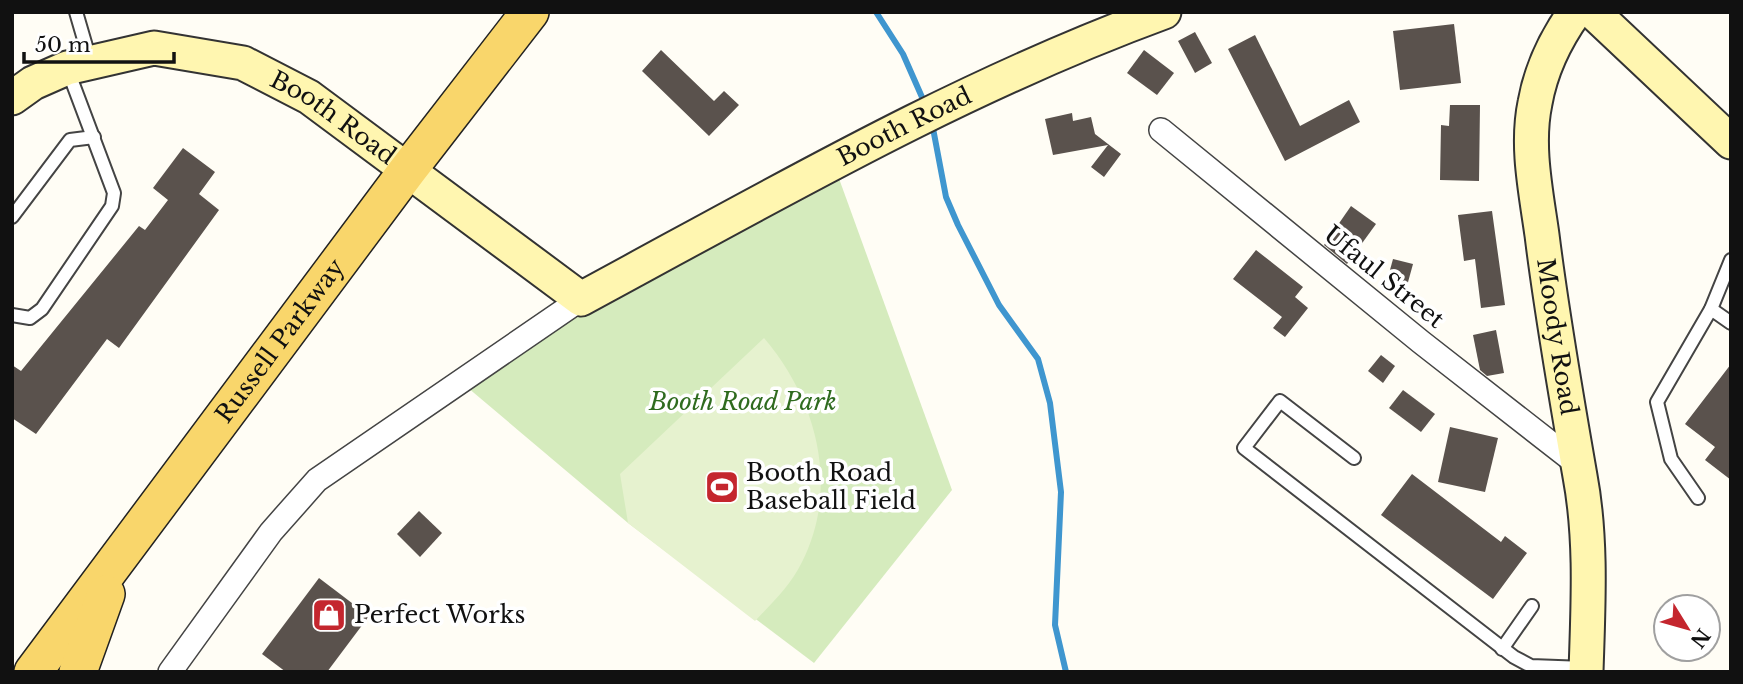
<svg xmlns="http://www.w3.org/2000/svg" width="1743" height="684" viewBox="0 0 1743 684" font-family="'Libre Baskerville',serif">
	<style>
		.green { fill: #d5ebbd }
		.pitch { fill: #e6f2cf }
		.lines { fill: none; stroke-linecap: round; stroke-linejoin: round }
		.stream { stroke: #3f96cf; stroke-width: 6 }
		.building { fill: #5a524d }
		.lane-casing { stroke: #444; stroke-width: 16 }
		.street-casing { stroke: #444; stroke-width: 26 }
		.secondary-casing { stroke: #333; stroke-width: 37 }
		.primary-casing { stroke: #222; stroke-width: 40 }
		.lane { stroke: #fff; stroke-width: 12 }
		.street { stroke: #fff; stroke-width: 23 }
		.secondary { stroke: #fff6b0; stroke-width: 33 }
		.primary { stroke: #f9d66b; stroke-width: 37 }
		.labels { text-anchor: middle; stroke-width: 7; stroke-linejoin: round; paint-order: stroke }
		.street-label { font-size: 24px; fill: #111; stroke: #fff }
		.park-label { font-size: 24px; font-style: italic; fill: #2f6b1f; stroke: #fff }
		.poi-label { font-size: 24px; fill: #111; stroke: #fff; text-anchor: start }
	</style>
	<rect width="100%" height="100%" fill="#fffdf5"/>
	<polygon class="green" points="833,162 952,490 814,663 628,523 461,382"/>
	<path class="pitch" d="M764,338C817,400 840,487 802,562C791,585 772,603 755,621L628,523L620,474Z"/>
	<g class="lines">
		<g class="stream">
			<polyline points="876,12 903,54 925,104"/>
			<polyline points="932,123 946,197 958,225 999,305 1038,359 1050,403 1061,492 1055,625 1066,672"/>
		</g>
	</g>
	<g class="building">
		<polygon points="1454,24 1461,83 1400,90 1393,31"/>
		<polygon points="1195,32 1212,63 1195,73 1178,41"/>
		<polygon points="1255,35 1300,126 1349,100 1360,122 1285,161 1228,49"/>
		<polygon points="661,50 714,101 724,91 739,105 709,136 642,71"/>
		<polygon points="1144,50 1174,73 1157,95 1127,73"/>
		<polygon points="1450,105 1480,105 1479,181 1440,180 1441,125 1449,126"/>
		<polygon points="1072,113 1073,121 1091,117 1095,134 1121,154 1104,177 1091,167 1108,145 1053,155 1045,119"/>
		<polygon points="183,148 215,172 199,194 219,210 119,348 107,339 36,434 12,418 12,365 21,371 139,226 145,230 168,200 153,188"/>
		<polygon points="1351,206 1376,224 1347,264 1324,245"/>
		<polygon points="1492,211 1505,305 1481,308 1475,259 1464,261 1458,215"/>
		<polygon points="1256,250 1303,287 1295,297 1308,308 1285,337 1273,328 1282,317 1233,279"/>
		<polygon points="1393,259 1413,264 1405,293 1385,288"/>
		<polygon points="1496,330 1504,373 1487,376 1480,370 1473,335"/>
		<polygon points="1381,355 1395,366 1383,383 1368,371"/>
		<polygon points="1731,364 1731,480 1705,460 1715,447 1685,424"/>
		<polygon points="1403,390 1435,414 1421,432 1389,408"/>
		<polygon points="1450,427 1498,438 1485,492 1438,482"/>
		<polygon points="1412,474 1501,542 1505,536 1527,553 1493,599 1381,515"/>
		<polygon points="419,511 442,533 420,557 397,534"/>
		<polygon points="319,578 369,616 327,672 286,672 262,654"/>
	</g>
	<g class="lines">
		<g class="lane-casing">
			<g id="lane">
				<polyline points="76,12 90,60"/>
				<polyline points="12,217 70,140 94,137"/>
				<polyline points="1711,309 1731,323"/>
				<polyline points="12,315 30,318 42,309 112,206 114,193 67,68"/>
				<polyline points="1354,458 1280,401 1244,448 1514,657 1531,666 1585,668"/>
				<polyline points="1698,498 1671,459 1657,402 1711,309 1731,260"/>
				<polyline points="1502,649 1532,606"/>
			</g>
		</g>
		<g class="street-casing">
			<g id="street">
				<polyline points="1161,130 1421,342 1576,463"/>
				<polyline points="170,672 271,532 317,480 581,299"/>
			</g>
		</g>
		<g class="secondary-casing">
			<g id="secondary">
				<path id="s1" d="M1575,12C1555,40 1541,69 1535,103C1526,146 1536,192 1542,235C1552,316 1566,396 1580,476C1592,540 1588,607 1586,672"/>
				<polyline points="1593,12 1731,142"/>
				<path id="s2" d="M12,98L33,83L67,68L154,48L243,63L309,97L581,299C772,196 959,87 1164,12"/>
			</g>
		</g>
		<g class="primary-casing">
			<g id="primary">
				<path id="s3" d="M33,672L407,171L530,12"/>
				<polyline points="78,672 106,594"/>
			</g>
		</g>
		<use href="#lane" class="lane"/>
		<use href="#street" class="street"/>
		<use href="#secondary" class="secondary"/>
		<use href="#primary" class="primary"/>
	</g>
	<defs>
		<g id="stadium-square" transform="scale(1.75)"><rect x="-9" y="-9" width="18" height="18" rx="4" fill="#c4262e" stroke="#fff"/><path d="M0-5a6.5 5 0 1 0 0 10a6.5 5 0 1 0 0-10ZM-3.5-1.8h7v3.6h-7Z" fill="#fff"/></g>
		<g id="shop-square" transform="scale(1.75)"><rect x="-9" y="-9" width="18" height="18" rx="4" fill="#c4262e" stroke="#fff"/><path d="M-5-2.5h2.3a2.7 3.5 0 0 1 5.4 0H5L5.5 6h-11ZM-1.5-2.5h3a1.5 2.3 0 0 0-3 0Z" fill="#fff"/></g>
	</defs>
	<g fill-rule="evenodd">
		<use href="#stadium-square" x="722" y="487"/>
		<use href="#shop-square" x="329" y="615"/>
	</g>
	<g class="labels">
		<g class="street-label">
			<text dy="8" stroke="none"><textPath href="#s2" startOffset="348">Booth Road</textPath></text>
			<text dy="8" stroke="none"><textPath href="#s2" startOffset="1022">Booth Road</textPath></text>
			<text transform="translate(1384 277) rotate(39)" y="8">Ufaul Street</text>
			<text dy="8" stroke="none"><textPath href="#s1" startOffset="336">Moody Road</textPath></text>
			<text dy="8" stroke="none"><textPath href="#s3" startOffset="413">Russell Parkway</textPath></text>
		</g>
		<g class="park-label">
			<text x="743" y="410">Booth Road Park</text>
		</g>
		<g class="poi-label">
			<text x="746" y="481">Booth Road<tspan x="746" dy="28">Baseball Field</tspan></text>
			<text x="354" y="623">Perfect Works</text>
		</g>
	</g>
	<rect width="1743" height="684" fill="none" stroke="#111111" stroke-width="28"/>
	<g transform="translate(1687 628) rotate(127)"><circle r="33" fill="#ffffff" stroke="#a0a0a0" stroke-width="2"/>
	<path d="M0-5L12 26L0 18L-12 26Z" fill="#c4262e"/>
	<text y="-10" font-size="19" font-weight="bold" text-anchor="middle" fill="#111111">N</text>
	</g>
	<path d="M24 52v10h150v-10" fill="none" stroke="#111111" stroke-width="3.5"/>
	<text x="35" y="52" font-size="21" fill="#111111" stroke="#ffffff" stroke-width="5" paint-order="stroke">50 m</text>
</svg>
